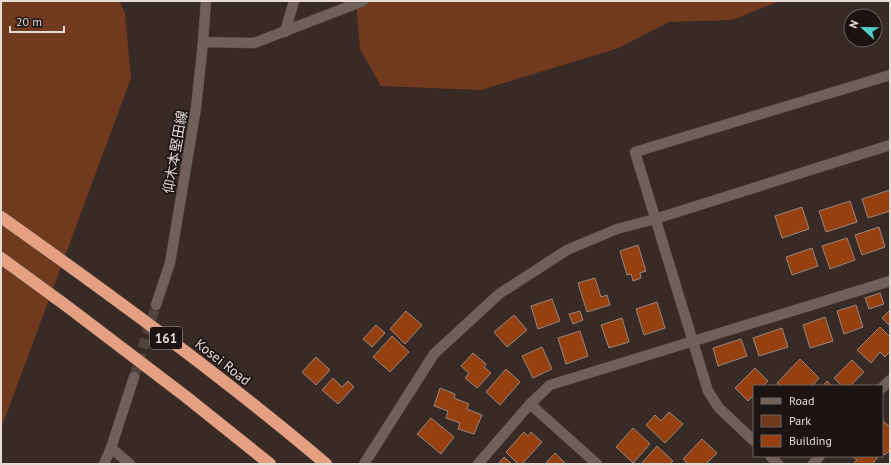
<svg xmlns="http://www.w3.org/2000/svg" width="891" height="465" viewBox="0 0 891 465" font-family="'PT Sans','Noto Sans JP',sans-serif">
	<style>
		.green { fill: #71391e }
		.building { fill: #97400f; stroke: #97867f }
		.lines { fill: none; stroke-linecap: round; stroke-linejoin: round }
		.secondary-tunnel { stroke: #52453f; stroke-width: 10; stroke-dasharray: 10 5; stroke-linecap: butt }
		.minor-casing { stroke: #524742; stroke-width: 11 }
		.tertiary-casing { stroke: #524742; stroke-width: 11 }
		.secondary-casing { stroke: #524742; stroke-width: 11 }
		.motorway-casing { stroke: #524742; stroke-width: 13 }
		.minor { stroke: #70605a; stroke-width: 10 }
		.tertiary { stroke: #70605a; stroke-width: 10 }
		.secondary { stroke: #70605a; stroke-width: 10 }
		.motorway { stroke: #e5a082; stroke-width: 12 }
		.labels { text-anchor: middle; stroke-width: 3.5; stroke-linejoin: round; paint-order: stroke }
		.shield { fill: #1b1412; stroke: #a8a09d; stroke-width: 1 }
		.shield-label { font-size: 13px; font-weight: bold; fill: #e5dcd8 }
		.street-label { font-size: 14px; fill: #e5dcd8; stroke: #1b1412 }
	</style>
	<rect width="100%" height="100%" fill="#382a24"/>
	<g class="green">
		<polygon points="1,1 119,1 125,13 131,78 1,429"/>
		<polygon points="356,1 780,1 732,20 669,22 619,48 481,90 381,86 360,49"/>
	</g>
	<g class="building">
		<polygon points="890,190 890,211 868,218 862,199"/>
		<polygon points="850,201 857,222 826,232 819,211"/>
		<polygon points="802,207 809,229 782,238 775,216"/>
		<polygon points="879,227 885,247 862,255 855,235"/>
		<polygon points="847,238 855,260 830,269 822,246"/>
		<polygon points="638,245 646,271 640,273 641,278 633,281 631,274 627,275 620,251"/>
		<polygon points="812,248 818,266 792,275 786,257"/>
		<polygon points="595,278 601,297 607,295 610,305 587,312 578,283"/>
		<polygon points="880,293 884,304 869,309 865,298"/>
		<polygon points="552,299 560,321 538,329 531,306"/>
		<polygon points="657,302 665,328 644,335 636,309"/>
		<polygon points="856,305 863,327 844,334 837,311"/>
		<polygon points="890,310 890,326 882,318"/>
		<polygon points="406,311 422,325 405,344 390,329"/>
		<polygon points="580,311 583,320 573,324 569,314"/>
		<polygon points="514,315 527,330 507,347 494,332"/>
		<polygon points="825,317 833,341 810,348 803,325"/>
		<polygon points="622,318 629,342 609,348 601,325"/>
		<polygon points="376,325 385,333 372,347 363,339"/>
		<polygon points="880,327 890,337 890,351 885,357 880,352 871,363 857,350"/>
		<polygon points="782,328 788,347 759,356 753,338"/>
		<polygon points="580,331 588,356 566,364 558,338"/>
		<polygon points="392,336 409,352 390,372 373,357"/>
		<polygon points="741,339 747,356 718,366 713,348"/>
		<polygon points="542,347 552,369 533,378 522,356"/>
		<polygon points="473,353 486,364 484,367 491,373 477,388 465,378 469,373 461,366"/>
		<polygon points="316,357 330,370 316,385 302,372"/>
		<polygon points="800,359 819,378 812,386 780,386 777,383"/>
		<polygon points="852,360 864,372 850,386 842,386 834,378"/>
		<polygon points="755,368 768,381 763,386 754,386 754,395 748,401 735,388"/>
		<polygon points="506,369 520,382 500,405 486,392"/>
		<polygon points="333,378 342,387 348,381 354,387 338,404 322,390"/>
		<polygon points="827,381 832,386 823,386"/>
		<polygon points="440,388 455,394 454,398 469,404 467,409 482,415 474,434 458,429 460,423 446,418 448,411 434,406"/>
		<polygon points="669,412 683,424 665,443 646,425 655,415 661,421"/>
		<polygon points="431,418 454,437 441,454 417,434"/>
		<polygon points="882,420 890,427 890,450 885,455 882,452"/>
		<polygon points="633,428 650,444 633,463 616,447"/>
		<polygon points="524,432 528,436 531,432 542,442 522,464 518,464 506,452"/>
		<polygon points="702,439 717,453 706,464 688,464 683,459"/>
		<polygon points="657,446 673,461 670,464 641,464"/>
		<polygon points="555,453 566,464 545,464"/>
		<polygon points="852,456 877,456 878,457 872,464 853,464 857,460"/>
		<polygon points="504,457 512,464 498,464"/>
	</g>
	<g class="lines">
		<polyline class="secondary-tunnel" points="134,377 156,305"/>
		<g class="minor-casing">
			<g id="minor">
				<polyline points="285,32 294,1"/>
				<polyline points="203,42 254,43 363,1"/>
				<polyline points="882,388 890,380"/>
				<polyline points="530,404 597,464"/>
				<polyline points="754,441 719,408 708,391 635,152 890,75"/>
				<polyline points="770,456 778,464"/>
				<polyline points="478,464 530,404 550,385 890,281"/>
				<polyline points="813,464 820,456"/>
			</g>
		</g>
		<g class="tertiary-casing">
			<g id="tertiary">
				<polyline points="111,448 130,464"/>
				<polyline points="364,464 434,354 499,294 567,250 617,229 655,219 890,145"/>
			</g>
		</g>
		<g class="secondary-casing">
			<g id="secondary">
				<polyline points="156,305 170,263 196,108 203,42 206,1"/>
				<polyline points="104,464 111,448 134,377"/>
			</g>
		</g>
		<g class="motorway-casing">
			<g id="motorway">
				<path d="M1,217C112,296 222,376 326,464"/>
				<polyline points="1,258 68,307 185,396 270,464"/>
			</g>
		</g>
		<use href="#minor" class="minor"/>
		<use href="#tertiary" class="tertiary"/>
		<use href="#secondary" class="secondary"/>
		<use href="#motorway" class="motorway"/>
	</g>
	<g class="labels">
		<rect class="shield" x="150" y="327" width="32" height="22" rx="3"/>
		<g class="shield-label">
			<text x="166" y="343">161</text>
		</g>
		<g class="street-label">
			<text transform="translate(175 152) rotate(-80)" y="5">仰木本堅田線</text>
			<text transform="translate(223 362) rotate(38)" y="5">Kosei Road</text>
		</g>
	</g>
	<rect width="891" height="465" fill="none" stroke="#e5dcd8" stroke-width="4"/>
	<rect x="753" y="385" width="130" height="72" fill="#1b1412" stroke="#6c6461"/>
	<rect x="761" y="398" width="20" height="6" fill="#70605a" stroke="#6c6461"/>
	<text x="789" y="405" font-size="12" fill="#e5dcd8">Road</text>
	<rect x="761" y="415" width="20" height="12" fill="#71391e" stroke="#6c6461"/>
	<text x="789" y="425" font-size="12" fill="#e5dcd8">Park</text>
	<rect x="761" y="435" width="20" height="12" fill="#97400f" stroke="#6c6461"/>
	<text x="789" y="445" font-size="12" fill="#e5dcd8">Building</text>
	<g transform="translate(863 28) rotate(292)"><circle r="19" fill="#1b1412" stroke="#6c6461"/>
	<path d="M0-3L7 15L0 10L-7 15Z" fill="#52cdcc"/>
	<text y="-6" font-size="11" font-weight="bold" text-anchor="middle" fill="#e5dcd8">N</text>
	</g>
	<path d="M10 26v6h54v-6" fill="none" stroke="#e5dcd8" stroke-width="2"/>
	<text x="16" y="26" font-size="12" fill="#e5dcd8" stroke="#1b1412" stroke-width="3" paint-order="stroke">20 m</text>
</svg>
